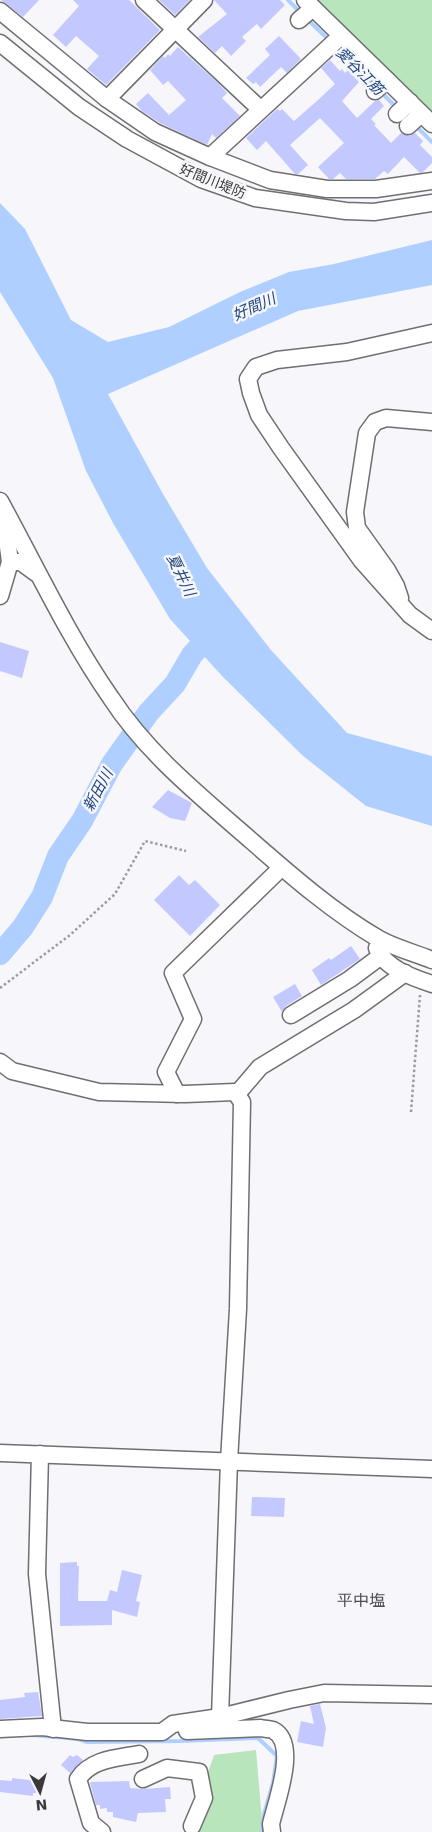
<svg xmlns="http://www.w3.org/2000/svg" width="432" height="1832" viewBox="0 0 432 1832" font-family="'DejaVu Sans','Noto Sans JP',sans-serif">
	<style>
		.green { fill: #b8e5bc }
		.water { fill: #aecfff }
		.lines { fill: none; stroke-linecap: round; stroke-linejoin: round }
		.stream { stroke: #aecfff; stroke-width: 4 }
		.river { stroke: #aecfff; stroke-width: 22 }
		.building { fill: #c3c9ff }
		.minor-casing { stroke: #6f6f72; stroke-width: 19 }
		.path { stroke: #9c9b9e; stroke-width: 2.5; stroke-dasharray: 2.5 2.5; stroke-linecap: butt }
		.minor { stroke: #fff; stroke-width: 16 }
		.labels { text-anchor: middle; stroke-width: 5; stroke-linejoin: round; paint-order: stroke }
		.street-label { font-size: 14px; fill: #3a3a3b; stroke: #f7f6fb }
		.water-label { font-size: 15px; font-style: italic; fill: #1d457e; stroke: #f7f6fb }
		.quarter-label { font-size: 16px; fill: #4d4c50; stroke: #f7f6fb }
	</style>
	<rect width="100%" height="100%" fill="#f7f6fb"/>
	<g class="green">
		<polygon points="305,0 432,0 432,124"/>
		<polygon points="256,1750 263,1832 188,1832 214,1755"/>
	</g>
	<polygon class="water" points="0,203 25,229 71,320 108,342 169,327 240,292 289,272 334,264 432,240 432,285 298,311 108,394 163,494 207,568 271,650 347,733 432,756 432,826 366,806 302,755 223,677 170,619 113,523 86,471 53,378 0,292"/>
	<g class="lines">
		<g class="stream">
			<polyline points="288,0 300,12"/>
			<polyline points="307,19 329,40"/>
			<polyline points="336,47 375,86"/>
			<polyline points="380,91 398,109"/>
			<polyline points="416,126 432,142"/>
			<polyline points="33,1735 78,1739 87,1742 180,1741 258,1738 277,1756 273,1783 264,1814 262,1832"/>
		</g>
		<polyline class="river" points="0,954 23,927 42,897 58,856 82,821 112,764 149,712 175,684 192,655 210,635"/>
	</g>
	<g class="building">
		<polygon points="1,0 39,0 23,17"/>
		<polygon points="73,0 129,0 160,30 106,85 87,69 99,56 76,36 66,47 53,35 79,6"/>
		<polygon points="159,0 190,0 175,15"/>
		<polygon points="214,0 280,0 285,5 261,29 257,24 242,37 246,41 231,56 222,46 215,53 198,37 227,14"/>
		<polygon points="279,36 301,59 287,73 281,67 260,87 256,82 253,84 246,78 270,55 265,49"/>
		<polygon points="178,47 218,83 227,93 222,98 240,116 216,138 212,134 207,145 160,123 142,111 136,104 148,93 169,115 186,100 168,81 163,85 150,70 163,56 165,58 168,54 170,56"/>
		<polygon points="330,60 340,71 342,69 345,73 348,70 359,82 342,101 357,118 375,101 379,100 384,106 371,119 376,124 374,125 391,143 401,133 410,136 415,133 423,141 420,145 432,157 432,163 423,172 420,173 404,157 388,174 384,171 375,179 346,179 340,173 333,179 329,179 318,167 344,143 320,118 290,145 308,165 298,174 295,174 266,141 257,150 246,138 277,109 280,111 282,109 294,121 318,100 335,84 321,68"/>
		<polygon points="0,642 29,651 22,678 0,671"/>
		<polygon points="168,790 192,803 185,821 170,818 152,807"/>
		<polygon points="179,875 189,885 195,880 220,905 190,936 154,900"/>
		<polygon points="351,946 360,959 321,985 312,970 329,958 331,960"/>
		<polygon points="295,984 302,996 286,1006 282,1012 273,997"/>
		<polygon points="252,1497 285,1498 284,1517 251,1516"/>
		<polygon points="77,1562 77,1566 79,1566 78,1601 107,1601 110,1590 117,1592 122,1570 142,1575 136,1601 140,1602 137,1617 112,1610 112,1625 60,1626 60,1563"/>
		<polygon points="38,1692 42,1716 0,1719 0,1700 25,1697 24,1693"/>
		<polygon points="320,1704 326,1728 323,1747 297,1742 301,1721 314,1724 310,1706"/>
		<polygon points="70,1755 73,1757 77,1755 83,1760 70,1773 61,1765"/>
		<polygon points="12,1778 37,1781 36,1793 33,1793 33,1796 0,1792 0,1780 12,1781"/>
		<polygon points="129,1781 130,1788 143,1789 170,1787 171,1799 165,1799 166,1812 138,1813 136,1822 113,1817 113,1812 107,1812 107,1808 100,1809 100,1805 96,1805 90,1783 91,1782"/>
	</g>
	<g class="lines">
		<g class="minor-casing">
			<g id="minor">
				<polyline points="144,0 260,109"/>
				<polyline points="305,0 432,124"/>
				<polyline points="0,11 107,99 155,132 210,157 270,180 327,189 376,189 432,181"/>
				<polyline points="299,20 313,8"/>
				<polyline points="0,43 79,107 127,139 201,179 255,198 346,211 374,212 432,203"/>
				<polyline points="375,91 387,80"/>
				<polyline points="107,99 204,0"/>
				<polyline points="397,114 410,102"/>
				<polyline points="408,126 421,114"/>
				<polyline points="210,157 341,36"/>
				<polyline points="432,333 347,352 277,360 256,367 248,379 251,393 259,415 281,448 362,561 410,615 432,631"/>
				<path d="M0,501C36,567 68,636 111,698C145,750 193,790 239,830C284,869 328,909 379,939C395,948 415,953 432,960"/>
				<polyline points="0,521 7,539 10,562"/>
				<polyline points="0,596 10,562 21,562 36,573"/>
				<polyline points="400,598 396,586 387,570 357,528 355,512 367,433 375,422 386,418 432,422"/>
				<path d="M377,948C384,968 414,978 432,984"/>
				<polyline points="291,1015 350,979 381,956"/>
				<polyline points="0,1062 12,1071 99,1092 185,1094 235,1092 242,1102 238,1309 229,1461 220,1717"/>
				<polyline points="177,1094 166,1072 193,1019 173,973 281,868"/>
				<polyline points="237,1094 260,1067 354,1010 405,973"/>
				<polyline points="0,1453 432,1469"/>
				<polyline points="40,1454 37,1574 53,1729"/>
				<polyline points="0,1729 42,1727 87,1732 162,1732 173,1724 220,1717 289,1700 324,1693 432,1695"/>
				<path d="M187,1731L261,1728C264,1729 270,1729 273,1730C299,1743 276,1802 271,1824L272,1832"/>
				<polyline points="143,1779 167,1768 199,1772 204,1798 192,1826"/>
				<path d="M102,1832L91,1823L78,1779C91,1759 117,1758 139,1754"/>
			</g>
		</g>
		<g class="path">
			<polyline points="0,988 70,935 115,894 145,841 186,851"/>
			<polyline points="411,1112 420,995"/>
		</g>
		<use href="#minor" class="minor"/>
	</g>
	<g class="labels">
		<g class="street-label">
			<text transform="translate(213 181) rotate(22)" y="5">好間川堤防</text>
		</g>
		<g class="water-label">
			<text transform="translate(360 71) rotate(45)" y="5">愛谷江筋</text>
			<text transform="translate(254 307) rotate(-24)" y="5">好間川</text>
			<text transform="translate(181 575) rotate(64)" y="5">夏井川</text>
			<text transform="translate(98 790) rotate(-62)" y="5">新田川</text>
		</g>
		<g class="quarter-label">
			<text x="361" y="1606">平中塩</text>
		</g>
	</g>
	<g transform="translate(40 1792) rotate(174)" stroke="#f7f6fb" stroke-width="4" paint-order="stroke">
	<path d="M0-4L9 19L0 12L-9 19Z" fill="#3a3a3b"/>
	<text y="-8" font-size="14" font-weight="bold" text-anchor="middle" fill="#3a3a3b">N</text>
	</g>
</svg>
